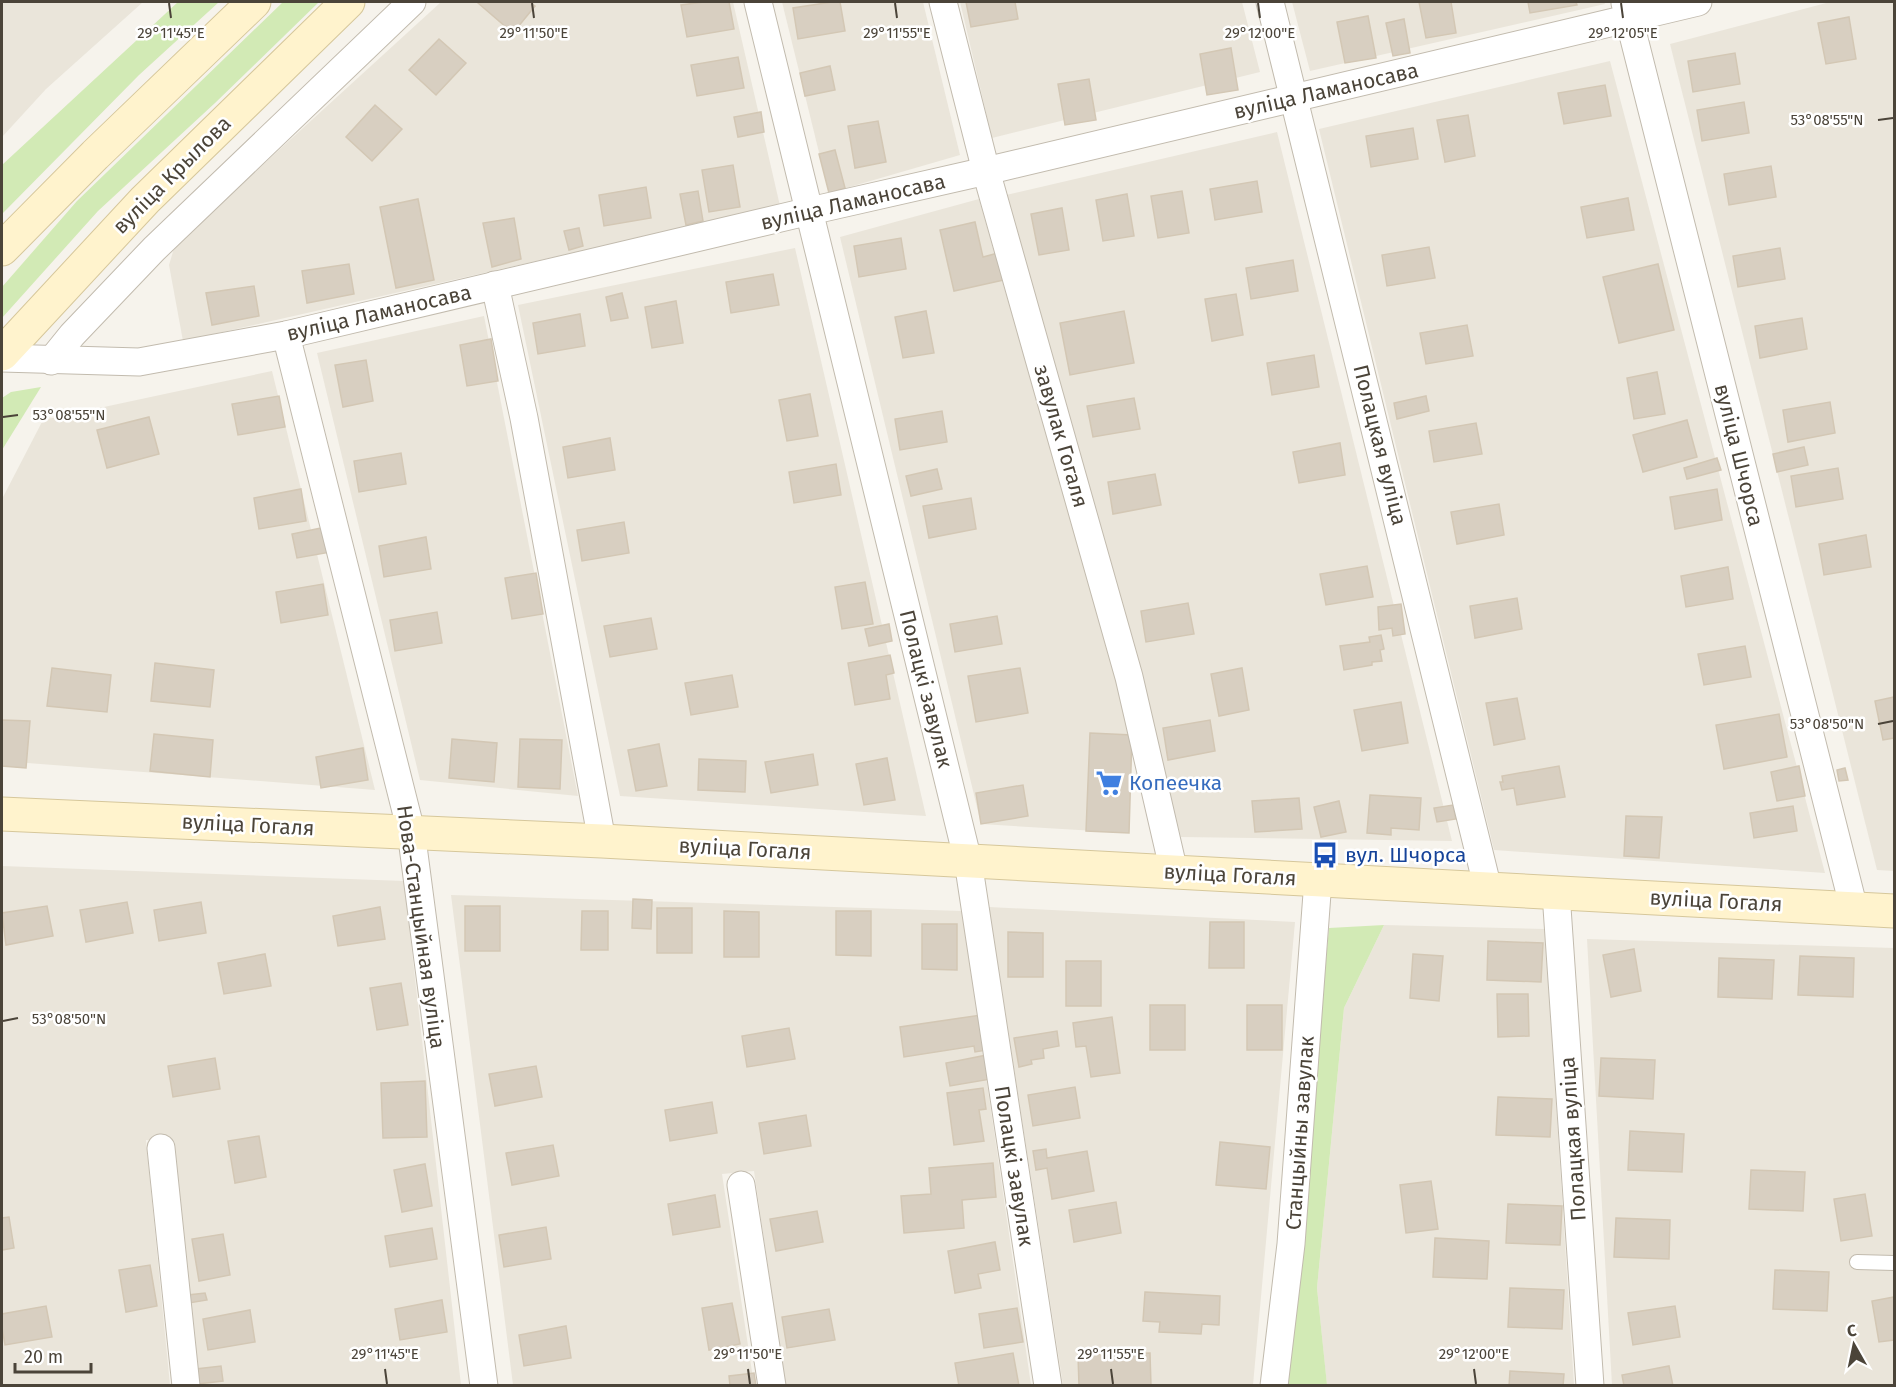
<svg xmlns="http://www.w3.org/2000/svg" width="1896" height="1387" viewBox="0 0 1896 1387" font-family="'Fira Sans',sans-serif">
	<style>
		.residential { fill: #eae5da }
		.green { fill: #d2eab5 }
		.building { fill: #d8cfc1; stroke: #d3c7b4; stroke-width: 1.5 }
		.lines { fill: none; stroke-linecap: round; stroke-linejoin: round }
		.lane-casing { stroke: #c2bbae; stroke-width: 16 }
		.street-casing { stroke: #c2bbae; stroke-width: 29 }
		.secondary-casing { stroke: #d6c79b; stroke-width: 35 }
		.lane { stroke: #fff; stroke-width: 14 }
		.street { stroke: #fff; stroke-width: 27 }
		.secondary { stroke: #fff3cd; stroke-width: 33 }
		.ticks { fill: none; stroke: #4b4439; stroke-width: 2 }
		.labels { text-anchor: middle; stroke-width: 5; stroke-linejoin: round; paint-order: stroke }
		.street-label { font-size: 21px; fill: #4b4439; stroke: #fff }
		.shop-label { font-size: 21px; fill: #366cbe; stroke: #fff; text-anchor: start }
		.transit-label { font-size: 21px; fill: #164399; stroke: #fff; text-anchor: start }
		.ticks-label { font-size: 15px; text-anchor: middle; fill: #4b4439; stroke: #fff; stroke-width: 5; stroke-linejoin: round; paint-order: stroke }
	</style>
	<rect width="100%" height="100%" fill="#f6f3ec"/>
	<g class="residential">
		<polygon points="2,2 143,2 46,89 2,137"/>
		<polygon points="441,2 733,2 780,206 183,341 169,265 175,245"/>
		<polygon points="782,2 923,2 960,155 829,193"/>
		<polygon points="960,2 1242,2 1260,72 992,138"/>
		<polygon points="1292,2 1604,2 1605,4 1310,71"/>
		<polygon points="1830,2 1894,2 1894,871 1877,870 1670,44"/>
		<polygon points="1610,61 1825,873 1494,850 1319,129"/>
		<polygon points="1277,132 1452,841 1181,837 1006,195"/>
		<polygon points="979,199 1132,735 1129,833 981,824 840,237"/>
		<polygon points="795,248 926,816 620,796 518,305"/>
		<polygon points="484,316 578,796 420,780 317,353"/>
		<polygon points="272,371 375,790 2,761 2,499 43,420"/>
		<polygon points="2,866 404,881 461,1385 197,1385 171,1142 146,1140 170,1385 3,1386 2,1384"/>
		<polygon points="451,895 962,911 1031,1385 785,1385 754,1171 722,1174 754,1385 513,1385"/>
		<polygon points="989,907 1295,922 1253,1385 1063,1385"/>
		<polygon points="1384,925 1545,929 1574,1385 1327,1386 1317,1288 1344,1008"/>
		<polygon points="1587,939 1894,948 1894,1385 1612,1385"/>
	</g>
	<g class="green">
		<polygon points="178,2 219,2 139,75 2,214 2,165"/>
		<polygon points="283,2 319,2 215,103 98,211 2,318 2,287 77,201"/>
		<polygon points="41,387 2,450 2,398 11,392"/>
		<polygon points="1384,925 1344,1008 1317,1288 1327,1385 1286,1386 1329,928"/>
	</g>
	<g class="building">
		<polygon points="479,2 530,2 535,6 513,33 478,3"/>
		<polygon points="704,2 729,2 734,29 687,37 681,5"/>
		<polygon points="832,2 840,2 845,31 798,39 793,8"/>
		<polygon points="966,2 1015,2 1018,19 971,27"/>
		<polygon points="1419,2 1451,2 1456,33 1426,38"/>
		<polygon points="1528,2 1576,2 1577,5 1530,13"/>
		<polygon points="1368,16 1376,58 1345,63 1337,22"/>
		<polygon points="1849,17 1856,59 1826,64 1818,23"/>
		<polygon points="1404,19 1410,53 1393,56 1386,23"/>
		<polygon points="439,39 466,63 436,95 409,70"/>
		<polygon points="1231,48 1238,90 1207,95 1200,54"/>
		<polygon points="1735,53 1740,84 1693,92 1688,61"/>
		<polygon points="738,57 744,88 697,96 691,65"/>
		<polygon points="830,66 835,90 805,96 800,73"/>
		<polygon points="1089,79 1096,120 1065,125 1058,84"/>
		<polygon points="1605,85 1611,116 1564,124 1558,93"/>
		<polygon points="1744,102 1749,133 1702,141 1697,110"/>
		<polygon points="375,105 402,129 372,161 346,137"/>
		<polygon points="761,112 764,132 738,137 734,117"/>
		<polygon points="1468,115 1475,156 1445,162 1437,120"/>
		<polygon points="878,121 886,162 855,168 848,126"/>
		<polygon points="1413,128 1418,159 1371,167 1366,136"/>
		<polygon points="835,150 845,188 829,193 819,154"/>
		<polygon points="733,165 740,207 709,212 702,170"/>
		<polygon points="1771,166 1776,197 1729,205 1724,174"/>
		<polygon points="1257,181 1262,212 1215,220 1210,189"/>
		<polygon points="646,187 651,218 604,226 599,195"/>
		<polygon points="698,191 703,221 686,225 680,194"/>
		<polygon points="1182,191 1189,233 1158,238 1151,196"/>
		<polygon points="1127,194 1134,236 1103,241 1096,200"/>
		<polygon points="1628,198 1634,230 1587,238 1581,207"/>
		<polygon points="418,199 434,280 396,288 380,207"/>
		<polygon points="1062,208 1069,250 1039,255 1031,214"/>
		<polygon points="514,218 521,259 492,267 483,223"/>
		<polygon points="975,222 983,257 998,253 1004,280 954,291 940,230"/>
		<polygon points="579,228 583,246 569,250 564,231"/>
		<polygon points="901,238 906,269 859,277 854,246"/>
		<polygon points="1429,247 1435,278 1387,286 1382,255"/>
		<polygon points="1780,248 1785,279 1738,287 1733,256"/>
		<polygon points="1293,260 1298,291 1251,299 1246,268"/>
		<polygon points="349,264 354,294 307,303 302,271"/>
		<polygon points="1658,264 1674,330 1619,343 1603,277"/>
		<polygon points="773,274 779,305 731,313 726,282"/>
		<polygon points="254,286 259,316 212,325 206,293"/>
		<polygon points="622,293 628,318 611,321 606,297"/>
		<polygon points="1236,294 1243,335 1212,341 1205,299"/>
		<polygon points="676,301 683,343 652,348 645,307"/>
		<polygon points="926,311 934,353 903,358 895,317"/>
		<polygon points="1124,311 1134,363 1070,375 1060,323"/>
		<polygon points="580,314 585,346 538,354 533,323"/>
		<polygon points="1802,318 1807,349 1760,358 1755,326"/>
		<polygon points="1467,325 1473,356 1426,364 1420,333"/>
		<polygon points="491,339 498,381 467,386 460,345"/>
		<polygon points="1314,355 1319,387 1272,395 1267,363"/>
		<polygon points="366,360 373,401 343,407 335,365"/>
		<polygon points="1657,372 1665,414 1634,419 1627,378"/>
		<polygon points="810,394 818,436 787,441 779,400"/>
		<polygon points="279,396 285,427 238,435 232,404"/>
		<polygon points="1426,396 1429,411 1397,419 1394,403"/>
		<polygon points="1134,398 1140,429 1093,437 1087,406"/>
		<polygon points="1830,402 1835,433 1788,442 1783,410"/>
		<polygon points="942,411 947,442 900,450 895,419"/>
		<polygon points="149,417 159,454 107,468 97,430"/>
		<polygon points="1687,420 1697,457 1643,472 1633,435"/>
		<polygon points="1476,423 1482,454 1434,462 1429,431"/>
		<polygon points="610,438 615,470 568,478 563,447"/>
		<polygon points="1340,443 1345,475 1299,483 1293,452"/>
		<polygon points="1804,447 1808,465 1777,472 1773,454"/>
		<polygon points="401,453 406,484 359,492 354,461"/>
		<polygon points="1717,458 1721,470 1687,479 1684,468"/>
		<polygon points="836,464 841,495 794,503 789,472"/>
		<polygon points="1838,468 1843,499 1796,507 1791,476"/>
		<polygon points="937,469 942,489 911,496 906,476"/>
		<polygon points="1155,474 1161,505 1113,514 1108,482"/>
		<polygon points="301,489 306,521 259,529 254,498"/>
		<polygon points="1717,489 1722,520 1675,529 1670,497"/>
		<polygon points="971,498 976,529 929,538 923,506"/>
		<polygon points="1499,504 1504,535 1457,544 1451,512"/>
		<polygon points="624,522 629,553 582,561 577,530"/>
		<polygon points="326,527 331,552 297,558 292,534"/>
		<polygon points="1866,535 1871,567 1824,575 1819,544"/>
		<polygon points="426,537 431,569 384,577 379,546"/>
		<polygon points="1367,566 1373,597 1326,605 1320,574"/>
		<polygon points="1728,567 1733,599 1686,607 1681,576"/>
		<polygon points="536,573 543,614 512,619 505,578"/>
		<polygon points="865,582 873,624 842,629 835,587"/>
		<polygon points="323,584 328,615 281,623 276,592"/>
		<polygon points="1517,598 1522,629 1475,638 1470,606"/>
		<polygon points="1188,603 1194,634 1146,642 1141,611"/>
		<polygon points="1401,604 1405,634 1393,636 1392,628 1379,630 1378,607"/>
		<polygon points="437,612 442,643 395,651 390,620"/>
		<polygon points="997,616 1002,644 955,652 950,624"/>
		<polygon points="651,618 657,649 610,657 604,626"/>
		<polygon points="889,624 892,641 869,646 865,629"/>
		<polygon points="1381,635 1384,649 1380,650 1382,661 1372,662 1372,665 1344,670 1340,646 1370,642 1369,637"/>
		<polygon points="1745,646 1751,677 1704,685 1698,654"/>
		<polygon points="890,655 894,673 886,675 890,699 855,705 848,663"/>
		<polygon points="155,663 214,670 210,707 151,701"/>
		<polygon points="52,668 111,675 107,712 47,706"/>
		<polygon points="1020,668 1028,713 976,722 968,676"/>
		<polygon points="1242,668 1249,710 1219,716 1211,674"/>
		<polygon points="732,675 738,707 691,715 685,683"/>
		<polygon points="1894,697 1894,738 1883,740 1875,701"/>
		<polygon points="1517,698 1525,739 1494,745 1486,703"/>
		<polygon points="1401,702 1408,743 1362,751 1354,710"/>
		<polygon points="1779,714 1787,757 1724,769 1716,725"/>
		<polygon points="2,720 30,721 26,768 2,766"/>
		<polygon points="1210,720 1215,751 1168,760 1163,728"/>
		<polygon points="1090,733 1132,735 1129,833 1086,831"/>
		<polygon points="154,734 213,740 210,777 150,771"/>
		<polygon points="452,739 497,743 494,782 449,778"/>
		<polygon points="520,739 562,740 560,789 518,787"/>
		<polygon points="659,744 667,786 636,791 628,750"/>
		<polygon points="363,748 368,780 321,788 316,757"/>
		<polygon points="813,754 818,785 771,793 765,762"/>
		<polygon points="887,758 895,800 864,805 856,764"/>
		<polygon points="699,759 746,761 745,792 698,790"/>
		<polygon points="1559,766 1565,797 1517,805 1514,788 1502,790 1500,782 1503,782 1502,776"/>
		<polygon points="1799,766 1805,796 1777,801 1771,772"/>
		<polygon points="1845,768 1848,780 1839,781 1837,770"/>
		<polygon points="1023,785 1028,816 981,824 976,793"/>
		<polygon points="1370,795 1421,798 1419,830 1391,828 1391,835 1367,833"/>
		<polygon points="1299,798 1302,829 1255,832 1252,801"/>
		<polygon points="1339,801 1346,832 1321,837 1314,807"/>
		<polygon points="1453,805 1456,819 1437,822 1434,808"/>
		<polygon points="1793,806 1797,831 1754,838 1750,813"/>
		<polygon points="1626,816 1662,817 1659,858 1624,856"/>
		<polygon points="633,899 652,900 651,929 632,928"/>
		<polygon points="127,902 133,933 86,942 80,910"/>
		<polygon points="201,902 206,933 159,941 154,910"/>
		<polygon points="47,906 53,936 6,945 2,913"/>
		<rect x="465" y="906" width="35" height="45"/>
		<polygon points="380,907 385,939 338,946 333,916"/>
		<rect x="657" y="908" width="35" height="45"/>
		<polygon points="582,911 608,911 608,950 581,950"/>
		<polygon points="724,911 759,912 759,957 724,957"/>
		<polygon points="836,911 871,911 871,956 836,955"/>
		<polygon points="1210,922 1244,922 1244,968 1209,968"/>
		<polygon points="922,924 957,924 957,970 922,969"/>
		<polygon points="1008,932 1043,933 1043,977 1008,977"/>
		<polygon points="1488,941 1543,943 1541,982 1487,980"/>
		<polygon points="1634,949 1641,991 1611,997 1603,955"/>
		<polygon points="265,954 271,986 224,994 218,963"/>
		<polygon points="1413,954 1443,956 1439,1001 1410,998"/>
		<polygon points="1800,956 1854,958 1853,997 1798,995"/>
		<polygon points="1719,958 1774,960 1772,999 1718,997"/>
		<rect x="1066" y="961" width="35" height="45"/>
		<polygon points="401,983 408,1025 377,1030 370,988"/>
		<polygon points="1497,994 1528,994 1529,1036 1498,1037"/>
		<rect x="1150" y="1005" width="35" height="45"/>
		<rect x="1247" y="1005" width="35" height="45"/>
		<polygon points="981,1015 987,1050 975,1052 974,1046 904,1057 900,1027"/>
		<polygon points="1112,1017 1120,1073 1091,1077 1086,1046 1076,1047 1073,1023"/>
		<polygon points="789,1028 795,1059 747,1067 742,1036"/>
		<polygon points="1057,1031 1059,1046 1043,1049 1044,1058 1031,1060 1032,1064 1019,1067 1014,1038"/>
		<polygon points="987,1055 991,1079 950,1086 946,1063"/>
		<polygon points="215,1058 220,1089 173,1097 168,1066"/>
		<polygon points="1601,1058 1655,1060 1653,1099 1599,1096"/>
		<polygon points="536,1066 542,1097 495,1106 489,1074"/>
		<polygon points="425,1081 427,1137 383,1138 381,1083"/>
		<polygon points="1075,1087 1080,1118 1033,1126 1028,1095"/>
		<polygon points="983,1088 986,1109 979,1110 984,1141 954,1145 947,1093"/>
		<polygon points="1498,1097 1552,1099 1550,1137 1496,1135"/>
		<polygon points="712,1102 717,1133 670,1141 665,1110"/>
		<polygon points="806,1115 811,1146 764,1154 759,1123"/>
		<polygon points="1630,1131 1684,1134 1682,1172 1628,1170"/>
		<polygon points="259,1136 266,1177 235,1183 228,1141"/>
		<polygon points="1220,1142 1270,1147 1266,1189 1216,1185"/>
		<polygon points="553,1145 559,1176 512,1185 506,1153"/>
		<polygon points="1046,1149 1047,1158 1087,1151 1094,1191 1052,1199 1047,1168 1036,1170 1033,1151"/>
		<polygon points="993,1163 996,1197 962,1200 964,1228 904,1233 901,1196 931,1194 929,1168"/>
		<polygon points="425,1164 432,1206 402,1212 394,1170"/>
		<polygon points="1751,1170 1805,1172 1803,1211 1749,1209"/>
		<polygon points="1431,1181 1438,1229 1406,1233 1400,1185"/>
		<polygon points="1865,1194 1872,1236 1841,1241 1834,1199"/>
		<polygon points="715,1195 720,1227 673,1235 668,1204"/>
		<polygon points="1116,1202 1121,1233 1074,1242 1069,1210"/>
		<polygon points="1508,1204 1562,1206 1560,1245 1506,1243"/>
		<polygon points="817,1211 823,1242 776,1251 770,1219"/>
		<polygon points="9,1217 14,1248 2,1250 2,1218"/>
		<polygon points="1616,1218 1670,1220 1669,1259 1614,1257"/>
		<polygon points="546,1227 551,1259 504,1267 499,1235"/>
		<polygon points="432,1228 437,1259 390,1267 385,1236"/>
		<polygon points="223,1234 230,1275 199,1281 192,1239"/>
		<polygon points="1435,1238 1489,1241 1487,1279 1433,1277"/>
		<polygon points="995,1242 1000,1270 978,1274 981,1288 955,1293 948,1251"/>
		<polygon points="150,1265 157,1306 126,1312 119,1270"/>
		<polygon points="1775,1270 1829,1272 1827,1311 1773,1309"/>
		<polygon points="1510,1288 1564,1290 1562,1329 1508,1327"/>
		<polygon points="1145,1292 1220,1296 1219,1325 1202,1324 1201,1334 1159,1332 1160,1322 1143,1321"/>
		<polygon points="205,1293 207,1300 189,1303 188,1295"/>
		<polygon points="1894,1297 1894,1340 1879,1342 1872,1301"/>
		<polygon points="442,1300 447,1332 400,1340 395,1309"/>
		<polygon points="732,1303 740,1344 709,1350 702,1308"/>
		<polygon points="46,1306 52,1337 5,1345 2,1328 2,1314"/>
		<polygon points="1675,1306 1680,1337 1633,1345 1628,1313"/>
		<polygon points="1017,1308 1023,1342 984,1348 979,1314"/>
		<polygon points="829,1309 835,1340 787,1348 782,1317"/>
		<polygon points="250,1310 255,1342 208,1350 203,1319"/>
		<polygon points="566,1326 571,1358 524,1366 519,1335"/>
		<polygon points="1013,1353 1019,1386 959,1386 955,1363"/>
		<polygon points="1150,1353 1151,1386 1079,1386 1078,1355"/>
		<polygon points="221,1366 223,1381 198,1384 196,1369"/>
		<polygon points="1669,1366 1673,1386 1624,1386 1622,1375"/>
		<polygon points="1510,1371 1564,1374 1563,1386 1509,1386"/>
		<polygon points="754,1373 756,1386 730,1386 729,1376"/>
	</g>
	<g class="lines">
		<g class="lane-casing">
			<polyline id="lane" points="1857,1262 1894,1263"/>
		</g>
		<g class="street-casing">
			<g id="street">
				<polyline points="758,2 968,861 1048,1386"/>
				<polyline points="943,2 986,171 1129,677 1174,872"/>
				<polyline points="1270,2 1488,889"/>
				<polyline points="1625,3 1854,909"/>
				<polyline points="495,285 524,418 602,841"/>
				<polyline points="286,335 411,831 484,1386"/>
				<polyline points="2,358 139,362 286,335 810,211 986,171 1698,2"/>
				<polyline points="51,361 72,335 154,249 412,2"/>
				<polyline points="1556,893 1590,1386"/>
				<polyline points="161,1148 186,1386"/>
				<polyline points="741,1185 772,1386"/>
				<polyline points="1274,1386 1291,1244 1318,880"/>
			</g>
		</g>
		<g class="secondary-casing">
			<g id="secondary">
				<polyline points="2,249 95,155 254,2"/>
				<polyline points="2,354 145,200 348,2"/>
				<polyline points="2,814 602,841 1894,911"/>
			</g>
		</g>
		<use href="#lane" class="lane"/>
		<use href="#street" class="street"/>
		<use href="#secondary" class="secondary"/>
	</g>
	<path class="ticks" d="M169,3L171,18M532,3L534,18M895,3L897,18M1258,3L1260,18M1621,3L1623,18M1878,120L1893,118M3,417L18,415M1878,724L1893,721M3,1021L18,1018M385,1369L387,1384M748,1369L750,1384M1111,1369L1113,1384M1474,1369L1476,1384"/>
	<defs>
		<g id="supermarket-bare" transform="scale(2.07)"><path d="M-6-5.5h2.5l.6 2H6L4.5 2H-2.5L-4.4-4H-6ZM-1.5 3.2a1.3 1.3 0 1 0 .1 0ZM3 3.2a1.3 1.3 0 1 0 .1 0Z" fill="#3f7fe0" stroke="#fff" stroke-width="2.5" paint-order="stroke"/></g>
		<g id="bus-bare" transform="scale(2.07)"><path d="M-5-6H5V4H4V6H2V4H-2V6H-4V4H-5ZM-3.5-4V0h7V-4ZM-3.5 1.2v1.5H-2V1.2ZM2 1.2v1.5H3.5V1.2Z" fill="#1a4fb4" stroke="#fff" stroke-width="2.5" paint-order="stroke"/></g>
	</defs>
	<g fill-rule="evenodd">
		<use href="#supermarket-bare" x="1109" y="783"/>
		<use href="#bus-bare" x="1325" y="855"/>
	</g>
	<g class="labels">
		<g class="street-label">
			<text transform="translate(1326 91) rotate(-13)" y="7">вуліца Ламаносава</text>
			<text transform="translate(172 175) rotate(-45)" y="7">вуліца Крылова</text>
			<text transform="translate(853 202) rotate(-13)" y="7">вуліца Ламаносава</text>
			<text transform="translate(379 313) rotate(-13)" y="7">вуліца Ламаносава</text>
			<text transform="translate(1061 436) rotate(74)" y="7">завулак Гогаля</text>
			<text transform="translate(1380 445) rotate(76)" y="7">Полацкая вуліца</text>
			<text transform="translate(1739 455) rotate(76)" y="7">вуліца Шчорса</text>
			<text transform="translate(926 689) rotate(76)" y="7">Полацкі завулак</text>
			<text transform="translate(248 825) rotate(3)" y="7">вуліца Гогаля</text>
			<text transform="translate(745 849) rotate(3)" y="7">вуліца Гогаля</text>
			<text transform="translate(1230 875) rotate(3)" y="7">вуліца Гогаля</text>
			<text transform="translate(1716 901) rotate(3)" y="7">вуліца Гогаля</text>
			<text transform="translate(421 927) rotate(82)" y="7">Нова-Станцыйная вуліца</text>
			<text transform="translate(1300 1133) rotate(-86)" y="7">Станцыйны завулак</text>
			<text transform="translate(1573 1139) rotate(-94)" y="7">Полацкая вуліца</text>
			<text transform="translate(1014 1166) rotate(81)" y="7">Полацкі завулак</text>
		</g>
		<g class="shop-label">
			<text x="1129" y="790">Копеечка</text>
		</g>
		<g class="transit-label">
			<text x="1345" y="862">вул. Шчорса</text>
		</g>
	</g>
	<g class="ticks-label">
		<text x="1623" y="38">29°12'05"E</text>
		<text x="171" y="38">29°11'45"E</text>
		<text x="534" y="38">29°11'50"E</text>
		<text x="897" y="38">29°11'55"E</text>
		<text x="1260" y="38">29°12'00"E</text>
		<text x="1827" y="125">53°08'55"N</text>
		<text x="69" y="420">53°08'55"N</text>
		<text x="1827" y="729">53°08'50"N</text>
		<text x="69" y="1024">53°08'50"N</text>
		<text x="385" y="1359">29°11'45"E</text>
		<text x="748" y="1359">29°11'50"E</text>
		<text x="1111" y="1359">29°11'55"E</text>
		<text x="1474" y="1359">29°12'00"E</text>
	</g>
	<rect width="1896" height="1387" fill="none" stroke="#4b4439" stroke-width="6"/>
	<g transform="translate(1854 1345) rotate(351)" stroke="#ffffff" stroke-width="4.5" paint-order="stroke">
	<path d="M0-4.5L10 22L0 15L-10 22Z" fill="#4b4439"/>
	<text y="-9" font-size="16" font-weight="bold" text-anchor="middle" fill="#4b4439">С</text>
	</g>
	<path d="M15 1363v9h76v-9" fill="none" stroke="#4b4439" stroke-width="3"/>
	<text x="24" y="1363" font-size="18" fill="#4b4439" stroke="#ffffff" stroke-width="4.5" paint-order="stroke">20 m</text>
</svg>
